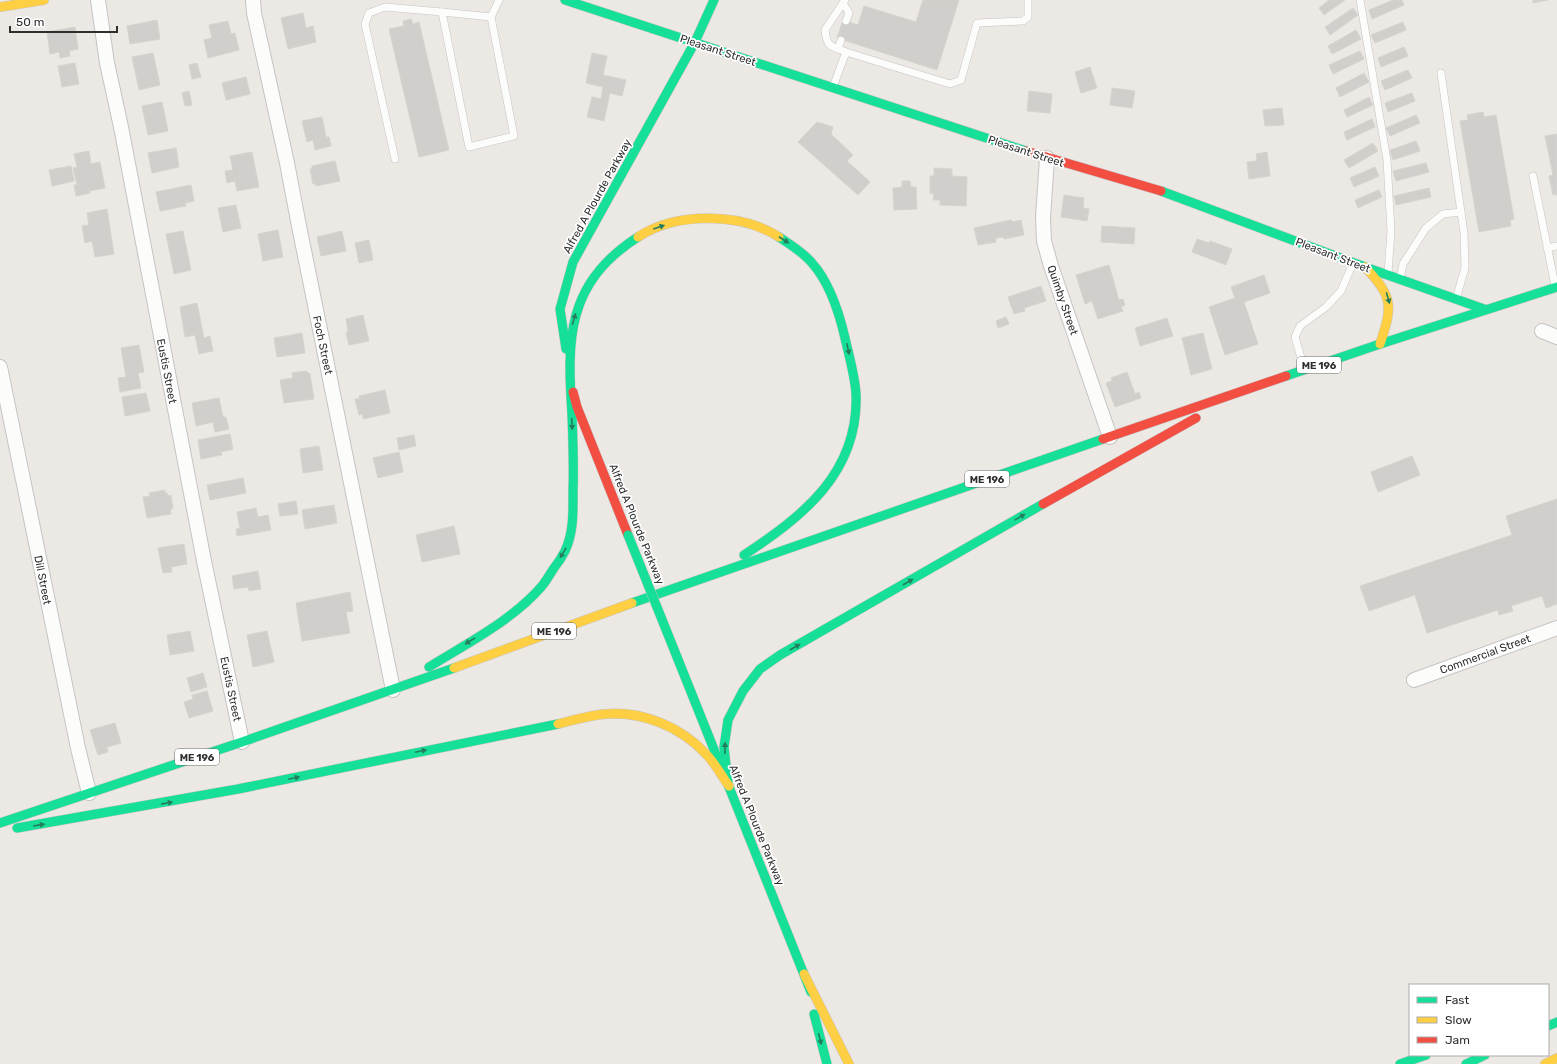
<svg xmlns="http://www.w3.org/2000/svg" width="1557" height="1064" viewBox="0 0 1557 1064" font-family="Rubik,sans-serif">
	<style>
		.building { fill: #d1cecb; stroke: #d7d4d0 }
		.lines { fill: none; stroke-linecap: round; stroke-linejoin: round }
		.lane-casing { stroke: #c5c4c5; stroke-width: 8 }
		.street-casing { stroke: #c5c4c5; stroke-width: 16 }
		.fast-casing { stroke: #c5c4c5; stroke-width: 10 }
		.slow-casing { stroke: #c5c4c5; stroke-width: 10 }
		.jam-casing { stroke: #c5c4c5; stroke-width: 10 }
		.lane { stroke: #fcfcfb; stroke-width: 7 }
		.street { stroke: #fcfcfb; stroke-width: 14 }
		.fast { stroke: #16e098; stroke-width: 9 }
		.slow { stroke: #ffcf43; stroke-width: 9 }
		.jam { stroke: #f24e42; stroke-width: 9 }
		.fast-bridge-casing { stroke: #c6c5c4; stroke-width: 10; stroke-linecap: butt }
		.fast-bridge { stroke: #16e098; stroke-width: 9 }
		.oneway { fill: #237e5e }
		.labels { text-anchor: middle; stroke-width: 3.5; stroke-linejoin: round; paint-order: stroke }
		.shield { fill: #fff; stroke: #6d6d6d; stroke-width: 1 }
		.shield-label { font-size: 10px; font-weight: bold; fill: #2e2e2e }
		.street-label { font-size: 11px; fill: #2e2e2e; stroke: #fff }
	</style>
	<rect width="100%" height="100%" fill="#ece8e4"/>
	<g class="building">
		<polygon points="923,0 959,0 937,70 837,38 843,20 858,25 864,6 916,22"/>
		<polygon points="1329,0 1345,0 1324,15 1319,8"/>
		<polygon points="1393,0 1402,0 1404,5 1372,19 1369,10"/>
		<polygon points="1533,0 1548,0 1533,3"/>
		<polygon points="1353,8 1358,15 1330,35 1325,27"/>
		<polygon points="303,13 306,28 313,26 316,42 288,49 281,18"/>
		<polygon points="411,19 413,24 419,22 449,150 419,157 389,29 404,26 403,21"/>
		<polygon points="157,20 160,39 130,44 127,26"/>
		<polygon points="228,21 231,34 235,33 239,50 208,58 204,40 212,38 209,25"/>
		<polygon points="1403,22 1406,30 1375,43 1371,35"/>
		<polygon points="75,27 78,49 69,51 70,56 60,58 59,52 50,54 47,32"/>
		<polygon points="1356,30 1361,39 1332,54 1328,46"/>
		<polygon points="1404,47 1408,56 1381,67 1378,58"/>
		<polygon points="1360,51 1364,59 1333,74 1329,65"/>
		<polygon points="153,53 160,85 139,90 132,57"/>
		<polygon points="592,53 607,56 603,75 626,80 622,96 610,93 604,121 587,117 592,97 601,99 603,87 586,83"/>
		<polygon points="75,63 79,84 62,87 58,66"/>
		<polygon points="197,63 201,77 192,79 189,65"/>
		<polygon points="1090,67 1097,88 1081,93 1075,72"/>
		<polygon points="1408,70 1412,78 1385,90 1381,81"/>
		<polygon points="1364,73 1369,82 1340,97 1336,88"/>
		<polygon points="246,77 250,94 226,100 222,83"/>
		<polygon points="1112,88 1135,91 1132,108 1110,105"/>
		<polygon points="189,91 192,105 185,106 182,93"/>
		<polygon points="1029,91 1052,94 1050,113 1027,111"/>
		<polygon points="1412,93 1415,101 1388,112 1385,103"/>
		<polygon points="1369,97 1373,105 1347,117 1344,110"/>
		<polygon points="162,102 168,131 148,135 142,106"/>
		<polygon points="1282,108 1284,125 1265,126 1263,110"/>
		<polygon points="1483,112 1484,117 1496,115 1514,219 1510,220 1511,226 1479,232 1460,121 1468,120 1467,115"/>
		<polygon points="1416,115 1420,123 1390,136 1386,128"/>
		<polygon points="322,117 326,137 329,137 331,146 315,150 313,140 307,142 302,121"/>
		<polygon points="1372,119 1375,127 1347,140 1344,132"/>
		<polygon points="817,122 833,127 831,134 853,155 847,161 870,182 858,195 798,142"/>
		<polygon points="1557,134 1557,196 1557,194 1553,195 1549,176 1553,175 1545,136"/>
		<polygon points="1416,141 1420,151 1393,160 1390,150"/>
		<polygon points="1373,143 1378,151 1349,168 1344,160"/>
		<polygon points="176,148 179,167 152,173 148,153"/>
		<polygon points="89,151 91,164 100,162 105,188 89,191 90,193 76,196 74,185 77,185 73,168 77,167 74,154"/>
		<polygon points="252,152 259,187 237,191 235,181 227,183 225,171 233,170 230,156"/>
		<polygon points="1267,152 1270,176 1249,179 1247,162 1257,161 1256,154"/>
		<polygon points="335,161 340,181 316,186 316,184 313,184 310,169 312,169 312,166"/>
		<polygon points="1426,163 1429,172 1396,181 1393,171"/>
		<polygon points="71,166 74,181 52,186 49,170"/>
		<polygon points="1375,167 1379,176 1354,187 1350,178"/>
		<polygon points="934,168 952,169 952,176 967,177 966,206 940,205 940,200 933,200 934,194 930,193 930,176 934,176"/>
		<polygon points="902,181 910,181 911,187 916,187 917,209 894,210 893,188 902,187"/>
		<polygon points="191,185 194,201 185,203 186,206 160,211 156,192"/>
		<polygon points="1429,188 1431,197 1396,205 1394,196"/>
		<polygon points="1379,190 1382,197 1358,208 1355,200"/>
		<polygon points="1064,195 1084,198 1083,208 1089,209 1087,221 1061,217"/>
		<polygon points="236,205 241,228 223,232 218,208"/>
		<polygon points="107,209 114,254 95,257 92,241 85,243 82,226 89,225 87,213"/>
		<polygon points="1011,220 1012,222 1021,220 1024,235 1004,239 1004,237 996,238 996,242 978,245 974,228"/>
		<polygon points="1102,226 1135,228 1134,244 1101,242"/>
		<polygon points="278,230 283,257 263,261 258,234"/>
		<polygon points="183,231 191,270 174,274 166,234"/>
		<polygon points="342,231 346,251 321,256 317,237"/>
		<polygon points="1197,239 1209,243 1210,241 1232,249 1226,265 1192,252"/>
		<polygon points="369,240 373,260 359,263 355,243"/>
		<polygon points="1109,265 1119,300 1123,299 1125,305 1121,307 1123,311 1098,319 1092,301 1085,304 1076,275"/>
		<polygon points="1264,275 1270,293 1244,302 1258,344 1225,355 1209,307 1235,298 1231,287"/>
		<polygon points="1041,286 1046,301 1024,308 1025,311 1014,314 1008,297"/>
		<polygon points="197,303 204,338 210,336 213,351 199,354 195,335 185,337 180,307"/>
		<polygon points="363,315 369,341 349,345 346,333 348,332 346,319"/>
		<polygon points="1006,317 1009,324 998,328 996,321"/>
		<polygon points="1167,318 1173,336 1140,346 1135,328"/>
		<polygon points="302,333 305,353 277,357 274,338"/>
		<polygon points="1203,333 1212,369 1191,375 1182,338"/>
		<polygon points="139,345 144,372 138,373 141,388 120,392 118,378 126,377 121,348"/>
		<polygon points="306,371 310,374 314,399 284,403 280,380 293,378 292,373"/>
		<polygon points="1127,372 1135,394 1139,392 1141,398 1115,407 1106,383 1112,381 1111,378"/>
		<polygon points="385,390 390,413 363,419 363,414 359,415 355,399 359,399 359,396"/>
		<polygon points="146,393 150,411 125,416 122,397"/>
		<polygon points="219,398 223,417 226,417 229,429 215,432 213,422 196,426 192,403"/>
		<polygon points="230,434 233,449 221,452 222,455 201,459 198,440"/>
		<polygon points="414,435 416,446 399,450 397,438"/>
		<polygon points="319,446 323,470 303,473 300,449"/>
		<polygon points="399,452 403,472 378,478 373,458"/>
		<polygon points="1412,456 1420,475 1378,492 1371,472"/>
		<polygon points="243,478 246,493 210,500 207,485"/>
		<polygon points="165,490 165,493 167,493 168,496 171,495 173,509 170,509 171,514 147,518 143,497 150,496 149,493"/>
		<polygon points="1557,499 1557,604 1546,608 1542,596 1511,606 1513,611 1499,615 1498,610 1427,633 1415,595 1369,611 1360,586 1512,535 1506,516"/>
		<polygon points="296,501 298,514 280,516 278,504"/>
		<polygon points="334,505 337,523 305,529 302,510"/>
		<polygon points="256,508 258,517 268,515 271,530 237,536 236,529 240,528 237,512"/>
		<polygon points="454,526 460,554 422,562 416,535"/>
		<polygon points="184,544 187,564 171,567 172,572 163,573 158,548"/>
		<polygon points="258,571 261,589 249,591 248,587 234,589 232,576"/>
		<polygon points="350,592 353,611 346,612 350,633 302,641 296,603"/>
		<polygon points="190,631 194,651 170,655 167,635"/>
		<polygon points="267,631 274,662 253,667 247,635"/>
		<polygon points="203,673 207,687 191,692 187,678"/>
		<polygon points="207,691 213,711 189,718 184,702 193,699 192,695"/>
		<polygon points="115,723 121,743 107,747 108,752 98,755 90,730"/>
	</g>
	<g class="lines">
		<g class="lane-casing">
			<g id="lane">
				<polyline points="1360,0 1387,160 1391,231 1388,273"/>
				<polyline points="843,3 849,13 846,21"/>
				<polyline points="491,17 442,12 469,147 514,136 491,17 499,0"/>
				<polyline points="838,49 841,40"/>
				<polyline points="846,52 950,84 961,80 977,23 1023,21 1028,17 1028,0"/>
				<polyline points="1441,73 1464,233 1465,268 1456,299"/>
				<path d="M833,87L846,52C831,46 827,48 825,30L845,0"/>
				<polyline points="395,159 365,24 369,13 385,7 442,12"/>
				<polyline points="1533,176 1555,285"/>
				<polyline points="1547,248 1557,246"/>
				<polyline points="1400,279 1403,264 1426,228 1443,214 1461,212"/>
				<polyline points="1304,368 1295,337 1300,326 1326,307 1341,291 1353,263"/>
			</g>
		</g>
		<g class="street-casing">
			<g id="street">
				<polyline points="98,0 107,63 121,127 204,561 242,742"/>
				<polyline points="253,0 254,13 287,163 299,226 393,690"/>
				<polyline points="1047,158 1043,217 1044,241 1051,266 1110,437"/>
				<polyline points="1542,331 1557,337"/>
				<polyline points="0,367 78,748 89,793"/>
				<polyline points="1414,680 1557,628"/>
			</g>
		</g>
		<g class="fast-casing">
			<g id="fast">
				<polyline points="565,0 1026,151"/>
				<polyline points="1161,191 1365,267 1484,309"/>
				<polyline points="566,349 560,309 573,262 695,42 714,0"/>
				<polyline points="1286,376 1380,344 1557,287"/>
				<path d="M744,555C803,516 859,473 856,394C855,376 849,356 845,338C839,312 830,283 812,263C803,252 791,245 779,237"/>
				<polyline points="632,603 1103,439"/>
				<polyline points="677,657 811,992"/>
				<path d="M429,667C466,644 513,620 542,586C546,581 550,574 554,568C558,563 562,557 565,551C574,532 573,511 573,491C574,466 573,441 572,415C567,339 566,283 638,237"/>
				<polyline points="728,783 724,747 728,720 743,691 760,669 780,655 1043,504"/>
				<polyline points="0,823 242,742 454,668"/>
				<polyline points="17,828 238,789 558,724"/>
				<polyline points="814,1014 827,1064"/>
				<polyline points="1548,1026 1557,1022"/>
				<polyline points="1400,1064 1426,1055"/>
				<polyline points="1466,1064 1485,1055"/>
			</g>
		</g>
		<g class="slow-casing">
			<g id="slow">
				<polyline points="0,7 44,0"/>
				<path d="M638,237C676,212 740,212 779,237"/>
				<path d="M1365,267C1393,297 1393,305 1380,344"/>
				<polyline points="454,668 632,603"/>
				<path d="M558,724C574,720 590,715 606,714C643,711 681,727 706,754C715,763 721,775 729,786"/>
				<polyline points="804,974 849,1064"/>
				<polyline points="1545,1064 1557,1058"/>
			</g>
		</g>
		<g class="jam-casing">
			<g id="jam">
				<polyline points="1026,151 1161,191"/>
				<polyline points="573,392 577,407 628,535"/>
				<polyline points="1103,439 1286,376"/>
				<polyline points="1043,504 1196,418"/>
			</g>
		</g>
		<use href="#lane" class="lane"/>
		<use href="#street" class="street"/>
		<use href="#fast" class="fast"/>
		<use href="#slow" class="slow"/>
		<use href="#jam" class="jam"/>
		<g class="fast-bridge-casing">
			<polyline id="fast-bridge" points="628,535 677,657"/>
		</g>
		<use href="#fast-bridge" class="fast-bridge"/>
	</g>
	<defs><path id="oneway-solid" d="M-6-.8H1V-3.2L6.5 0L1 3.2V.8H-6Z"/></defs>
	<g class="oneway">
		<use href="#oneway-solid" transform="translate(659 227) rotate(-19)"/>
		<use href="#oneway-solid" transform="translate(784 240) rotate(33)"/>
		<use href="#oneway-solid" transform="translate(1388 298) rotate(74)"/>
		<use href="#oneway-solid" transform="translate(574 319) rotate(-74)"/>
		<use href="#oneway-solid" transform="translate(848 349) rotate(78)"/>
		<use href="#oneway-solid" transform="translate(572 424) rotate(87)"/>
		<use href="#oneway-solid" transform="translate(1020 517) rotate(-30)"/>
		<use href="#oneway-solid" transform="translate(563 553) rotate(121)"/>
		<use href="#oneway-solid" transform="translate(908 582) rotate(-30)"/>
		<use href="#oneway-solid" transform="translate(470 641) rotate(148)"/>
		<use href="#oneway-solid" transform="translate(795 647) rotate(-30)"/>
		<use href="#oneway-solid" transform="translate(725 748) rotate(-89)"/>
		<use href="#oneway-solid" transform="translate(421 751) rotate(-12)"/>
		<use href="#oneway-solid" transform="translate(294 778) rotate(-12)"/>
		<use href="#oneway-solid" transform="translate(167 803) rotate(-11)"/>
		<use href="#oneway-solid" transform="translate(39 825) rotate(-9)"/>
		<use href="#oneway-solid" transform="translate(820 1039) rotate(76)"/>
	</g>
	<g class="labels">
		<g class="shield">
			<rect x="1297" y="357" width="44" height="16" rx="3"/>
			<rect x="965" y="471" width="44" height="16" rx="3"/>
			<rect x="532" y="623" width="44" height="16" rx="3"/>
			<rect x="175" y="749" width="44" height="16" rx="3"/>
		</g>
		<g class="shield-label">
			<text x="1319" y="369">ME 196</text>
			<text x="987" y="483">ME 196</text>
			<text x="554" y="635">ME 196</text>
			<text x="197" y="761">ME 196</text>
		</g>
		<g class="street-label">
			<text transform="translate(718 50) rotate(18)" y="4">Pleasant Street</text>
			<text transform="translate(1026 151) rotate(18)" y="4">Pleasant Street</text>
			<text transform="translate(597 196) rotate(-61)" y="4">Alfred A Plourde Parkway</text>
			<text transform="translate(1333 255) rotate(21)" y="4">Pleasant Street</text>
			<text transform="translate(1063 300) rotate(71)" y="4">Quimby Street</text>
			<text transform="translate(323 345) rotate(78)" y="4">Foch Street</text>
			<text transform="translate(167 371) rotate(79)" y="4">Eustis Street</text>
			<text transform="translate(637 524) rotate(68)" y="4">Alfred A Plourde Parkway</text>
			<text transform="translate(43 580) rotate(79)" y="4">Dill Street</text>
			<text transform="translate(1485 654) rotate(-20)" y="4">Commercial Street</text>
			<text transform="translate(231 689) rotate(78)" y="4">Eustis Street</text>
			<text transform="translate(757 825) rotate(68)" y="4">Alfred A Plourde Parkway</text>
		</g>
	</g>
	<rect x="1409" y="984" width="140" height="72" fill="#ffffff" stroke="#ababab"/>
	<rect x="1417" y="997" width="20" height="6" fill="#16e098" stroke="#ababab"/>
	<text x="1445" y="1004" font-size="12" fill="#2e2e2e">Fast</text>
	<rect x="1417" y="1017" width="20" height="6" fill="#ffcf43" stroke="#ababab"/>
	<text x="1445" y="1024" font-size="12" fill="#2e2e2e">Slow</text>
	<rect x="1417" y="1037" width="20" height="6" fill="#f24e42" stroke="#ababab"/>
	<text x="1445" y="1044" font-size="12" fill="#2e2e2e">Jam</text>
	<path d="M10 26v6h107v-6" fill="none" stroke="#2e2e2e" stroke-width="2"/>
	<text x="16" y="26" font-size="12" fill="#2e2e2e" stroke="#ffffff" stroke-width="3" paint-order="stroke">50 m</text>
</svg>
